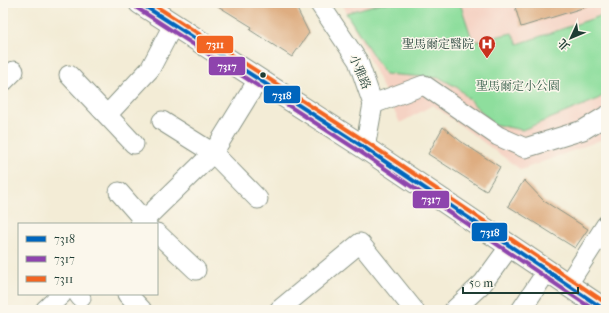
<svg xmlns="http://www.w3.org/2000/svg" width="609" height="313" viewBox="0 0 609 313" font-family="'IM FELL French Canon','Noto Serif TC',serif">
	<style>
		.built { fill: #f5d2c3 }
		.green { fill: #8ede9d; stroke: #568e68 }
		.building { fill: #dead81 }
		.lines { fill: none; stroke-linecap: round; stroke-linejoin: round }
		.minor-casing { stroke: #899485; stroke-width: 21 }
		.major-casing { stroke: #899485; stroke-width: 24 }
		.minor { stroke: #fff; stroke-width: 19 }
		.major { stroke: #fff; stroke-width: 22 }
		.bus-1-casing { stroke: #fbf7ec; stroke-width: 7 }
		.bus-2-casing { stroke: #fbf7ec; stroke-width: 7 }
		.bus-3-casing { stroke: #fbf7ec; stroke-width: 7 }
		.bus-1 { stroke: #0065bd; stroke-width: 4 }
		.bus-2 { stroke: #8e44ad; stroke-width: 4 }
		.bus-3 { stroke: #f26522; stroke-width: 4 }
		.bus-dot { fill: #1f3d34; stroke: #fbf7ec; stroke-width: 1.5 }
		.labels { text-anchor: middle; stroke-width: 3; stroke-linejoin: round; paint-order: stroke }
		.poi-label { font-size: 12px; fill: #1f3d34; stroke: #fbf7ec; text-anchor: end }
		.street-label { font-size: 12px; fill: #1f3d34; stroke: #fbf7ec }
		.park-label { font-size: 12px; fill: #355d49; stroke: #fbf7ec }
		.line-badge { stroke: #fbf7ec; stroke-width: 1.5 }
		.badge-label { font-size: 11px; text-anchor: middle; font-weight: bold; fill: #fff }
	</style>
	<rect width="100%" height="100%" fill="#fbf7ec"/>
	<filter id="ink" filterUnits="userSpaceOnUse"><feTurbulence type="fractalNoise" baseFrequency=".025" numOctaves="2"/><feDisplacementMap in="SourceGraphic" scale="8" xChannelSelector="R" yChannelSelector="G"/><feConvolveMatrix kernelMatrix="1 2 1 2 8 2 1 2 1" color-interpolation-filters="sRGB"/></filter>
	<filter id="wash" filterUnits="userSpaceOnUse"><feTurbulence type="fractalNoise" baseFrequency=".012" numOctaves="4" result="noise"/><feDisplacementMap in="SourceGraphic" scale="16" xChannelSelector="R" yChannelSelector="G"/><feGaussianBlur stdDeviation="0.9" result="paint"/><feColorMatrix in="noise" values="0 0 0 0 0 0 0 0 0 0 0 0 0 0 0 0 0 1.4 0 .05"/><feComposite in="paint" operator="in"/></filter>
	<g filter="url(#wash)">
		<rect width="100%" height="100%" fill="#f3ecd6"/>
		<polygon class="built" points="342,3 606,3 606,138 521,170 433,105 400,123"/>
		<polygon class="green" points="381,3 460,3 473,42 512,33 518,44 606,14 606,94 596,100 522,130 493,124 458,88 440,78 385,74 346,13"/>
		<g id="blocks">
			<g class="building">
				<polygon points="213,3 294,3 309,33 292,57 250,30 252,27"/>
				<polygon points="514,3 591,3 592,5 521,27"/>
				<polygon points="443,127 463,143 500,167 486,191 428,154"/>
				<polygon points="524,180 544,201 588,229 575,248 508,206"/>
			</g>
		</g>
	</g>
	<g filter="url(#ink)">
		<use href="#blocks" fill-opacity="0" stroke="#899485" stroke-width="1"/>
		<g class="lines">
			<g class="minor-casing">
				<g id="minor">
					<polyline points="319,3 358,61 373,104 365,148"/>
					<polyline points="69,75 134,144 107,115 150,69 173,25"/>
					<polyline points="3,82 14,71"/>
					<polyline points="373,104 424,85 498,136 525,148 583,130 606,116"/>
					<polyline points="162,121 213,153 258,199"/>
					<polyline points="119,192 147,224"/>
					<polyline points="140,224 213,153 258,80"/>
					<polyline points="157,233 196,270"/>
					<polyline points="568,284 606,225"/>
					<polyline points="78,294 81,298"/>
					<polyline points="127,294 142,310"/>
					<polyline points="45,310 62,294"/>
					<polyline points="279,310 360,243 414,310"/>
					<polyline points="454,310 483,283 510,246"/>
					<polyline points="521,310 547,271"/>
				</g>
			</g>
			<g class="major-casing">
				<polyline id="major" points="140,3 365,148 605,310"/>
			</g>
			<use href="#minor" class="minor"/>
			<use href="#major" class="major"/>
			<g class="bus-1-casing">
				<polyline id="bus-1" points="140,3 365,148 605,310"/>
			</g>
			<g class="bus-2-casing">
				<polyline id="bus-2" points="137,8 362,153 594,310"/>
			</g>
			<g class="bus-3-casing">
				<polyline id="bus-3" points="151,3 368,143 606,303"/>
			</g>
			<use href="#bus-1" class="bus-1"/>
			<use href="#bus-2" class="bus-2"/>
			<use href="#bus-3" class="bus-3"/>
		</g>
	</g>
	<defs>
		<g id="hospital-pin" transform="scale(0.9)"><path d="M0 17L-7.5 6A9.5 9.5 0 1 1 7.5 6Z" fill="#c8321e" stroke="#fbf7ec"/><path d="M-5-5h3v3.5h4V-5h3V5h-3V1.5h-4V5h-3Z" fill="#fff"/></g>
	</defs>
	<g fill-rule="evenodd">
		<use href="#hospital-pin" x="487" y="44"/>
	</g>
	<circle class="bus-dot" cx="263" cy="75" r="3.5"/>
	<g class="labels">
		<g class="poi-label">
			<text x="474" y="48">聖馬爾定醫院</text>
		</g>
		<g class="street-label">
			<text transform="translate(360 72) rotate(67)" y="4">小雅路</text>
		</g>
		<g class="park-label">
			<text x="518" y="90">聖馬爾定小公園</text>
		</g>
	</g>
	<g class="line-badge">
		<rect x="196" y="35" width="38" height="19" rx="4" fill="#f26522"/>
		<rect x="208" y="56" width="38" height="20" rx="4" fill="#8e44ad"/>
		<rect x="263" y="85" width="38" height="19" rx="4" fill="#0065bd"/>
		<rect x="412" y="190" width="38" height="19" rx="4" fill="#8e44ad"/>
		<rect x="471" y="222" width="37" height="20" rx="4" fill="#0065bd"/>
	</g>
	<g class="badge-label">
		<text x="215" y="48">7311</text>
		<text x="227" y="70">7317</text>
		<text x="282" y="99">7318</text>
		<text x="431" y="203">7317</text>
		<text x="490" y="236">7318</text>
	</g>
	<rect width="609" height="313" fill="none" stroke="#fbf7ec" stroke-width="16"/>
	<rect x="18" y="223" width="140" height="72" fill="#fbf7ec" stroke="#a3ada2"/>
	<rect x="26" y="236" width="20" height="6" fill="#0065bd" stroke="#a3ada2"/>
	<text x="54" y="243" font-size="12" fill="#1f3d34">7318</text>
	<rect x="26" y="256" width="20" height="6" fill="#8e44ad" stroke="#a3ada2"/>
	<text x="54" y="263" font-size="12" fill="#1f3d34">7317</text>
	<rect x="26" y="276" width="20" height="6" fill="#f26522" stroke="#a3ada2"/>
	<text x="54" y="283" font-size="12" fill="#1f3d34">7311</text>
	<g transform="translate(571 38) rotate(226)" stroke="#fbf7ec" stroke-width="3" paint-order="stroke">
	<path d="M0-3L7 15L0 10L-7 15Z" fill="#1f3d34"/>
	<text y="-6" font-size="11" font-weight="bold" text-anchor="middle" fill="#1f3d34">北</text>
	</g>
	<path d="M463 287v6h115v-6" fill="none" stroke="#1f3d34" stroke-width="2"/>
	<text x="469" y="287" font-size="12" fill="#1f3d34" stroke="#fbf7ec" stroke-width="3" paint-order="stroke">50 m</text>
</svg>
